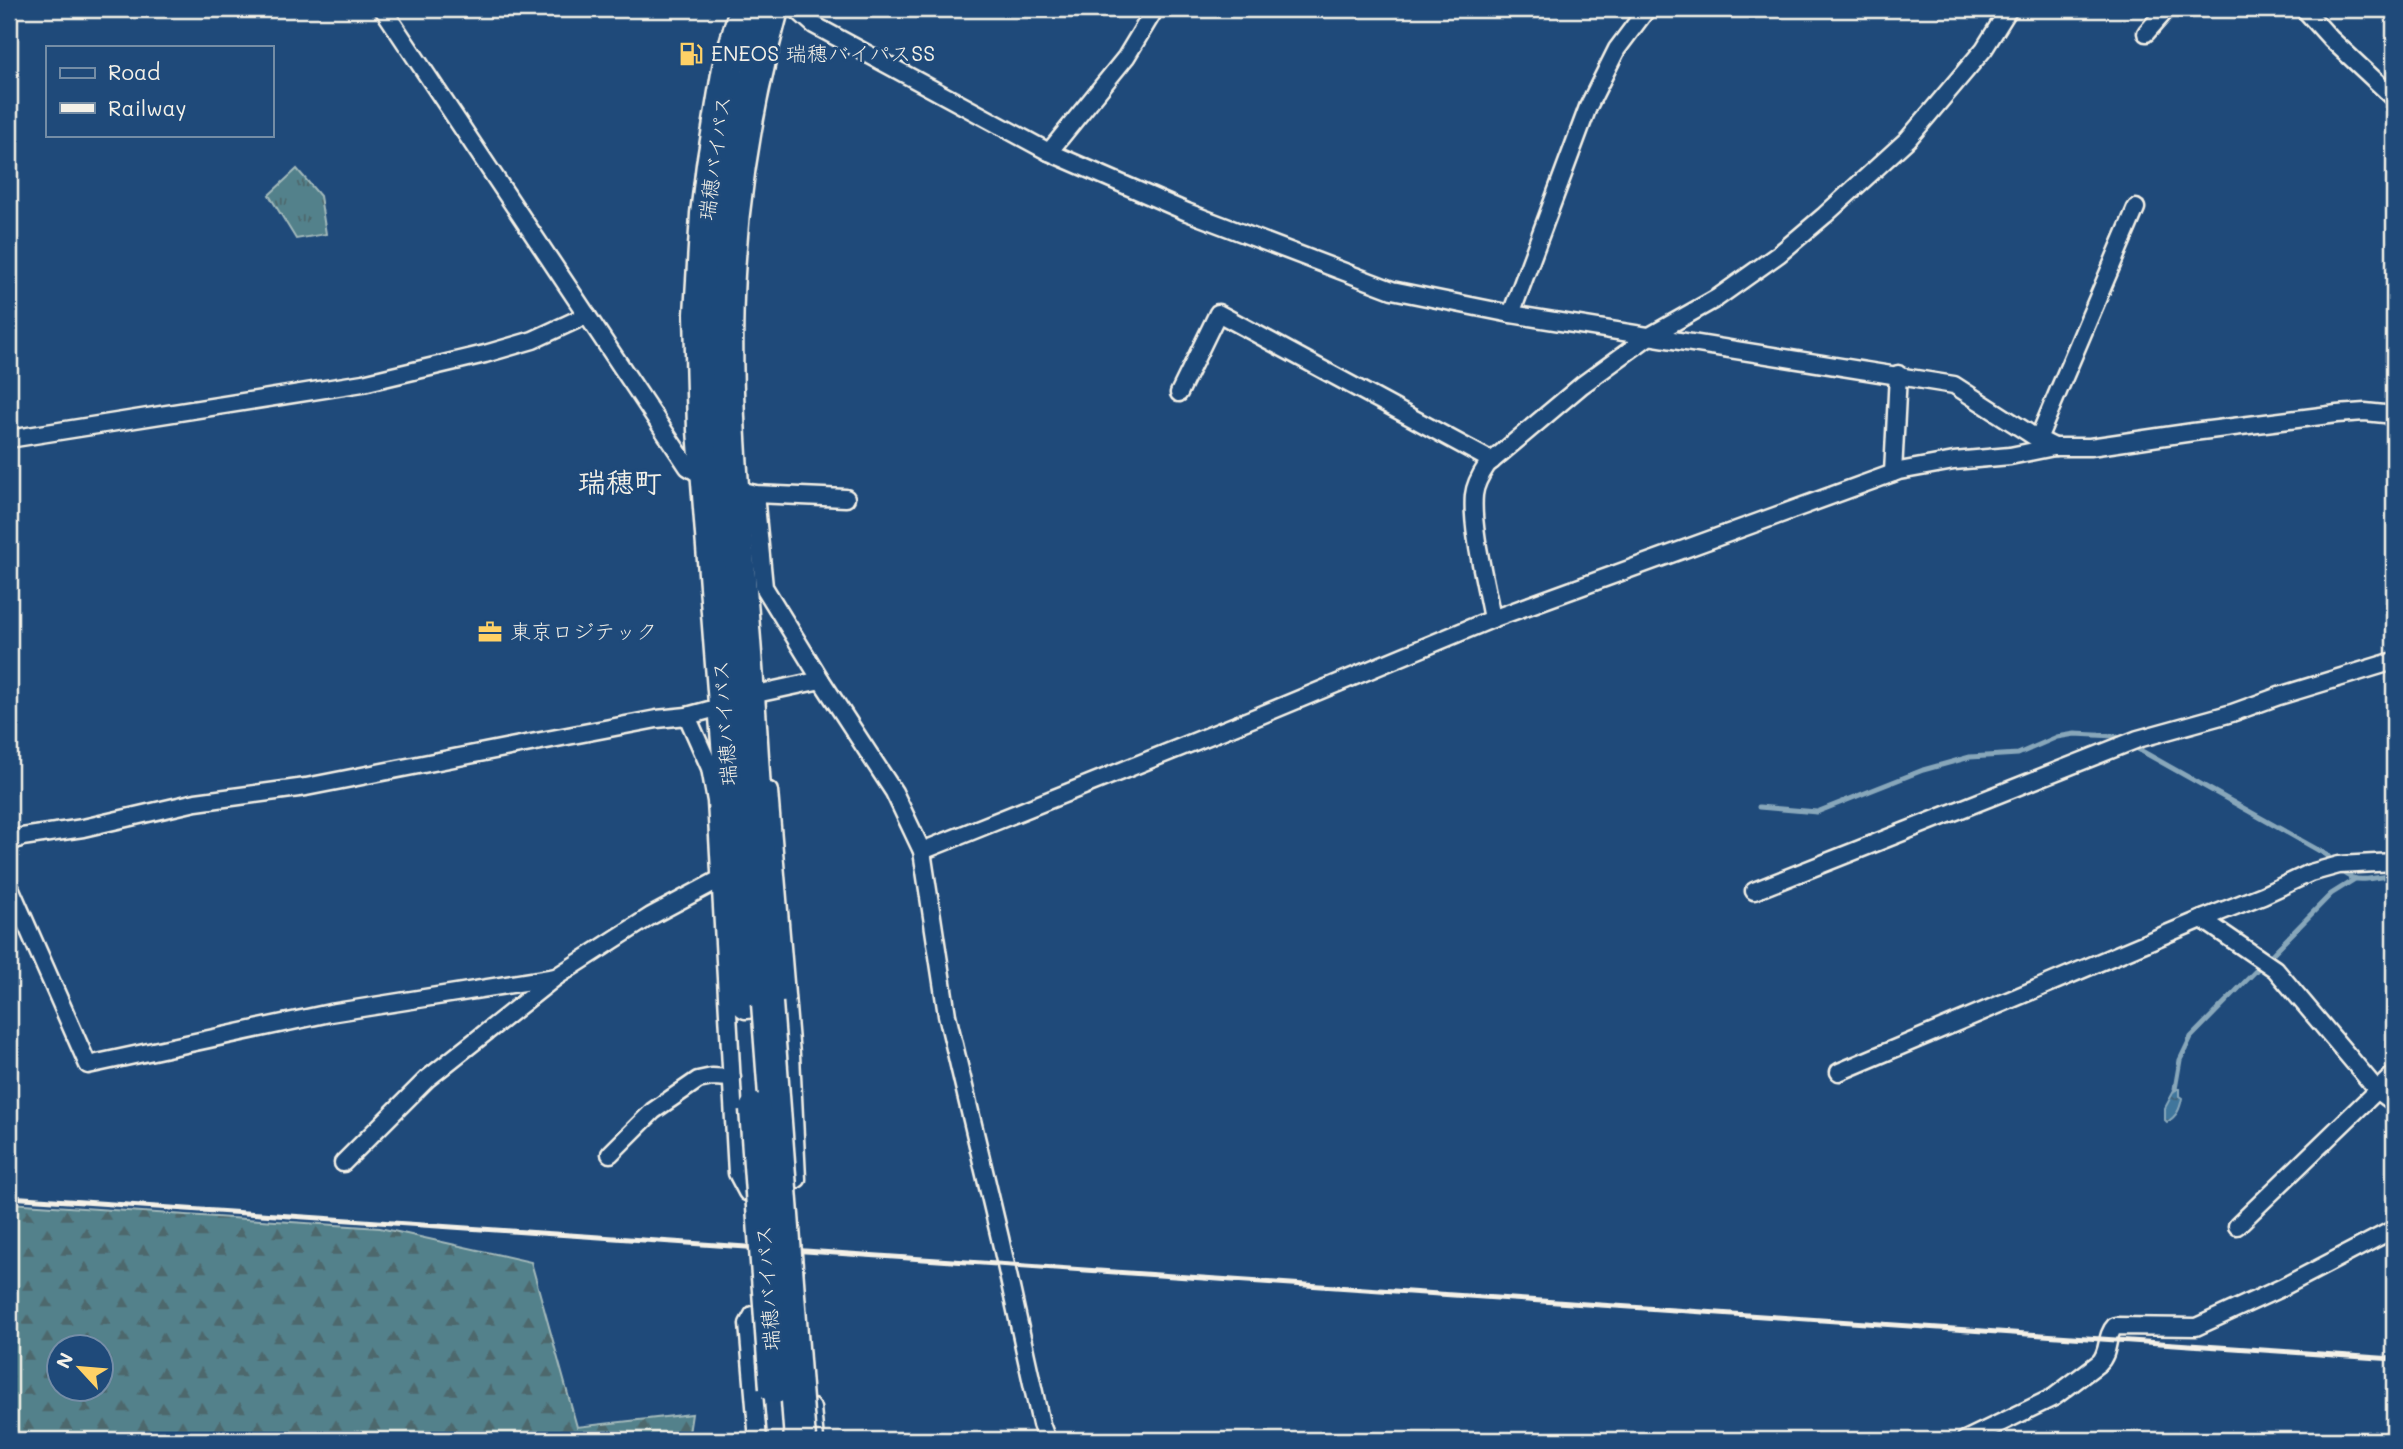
<svg xmlns="http://www.w3.org/2000/svg" width="2403" height="1449" viewBox="0 0 2403 1449" font-family="Mali,'Klee One',sans-serif">
	<style>
		.forest { fill: url(#forest-firs); stroke: #a3b9ba; stroke-width: 2; fill-rule: evenodd }
		.park { fill: url(#park-tufts); stroke: #a3b9ba; stroke-width: 2 }
		.water { fill: url(#water-ripples); stroke: #88a7ba; stroke-width: 2 }
		.lines { fill: none; stroke-linecap: round; stroke-linejoin: round }
		.stream { stroke: #88a7ba; stroke-width: 5 }
		.street-casing { stroke: #f4f1e8; stroke-width: 21 }
		.highway-casing { stroke: #f4f1e8; stroke-width: 35 }
		.street { stroke: #1f4a7a; stroke-width: 16 }
		.highway { stroke: #1f4a7a; stroke-width: 30 }
		.rail { stroke: #f4f1e8; stroke-width: 5 }
		.highway-bridge-casing { stroke: #f4f1e8; stroke-width: 35; stroke-linecap: butt }
		.highway-bridge { stroke: #1f4a7a; stroke-width: 30 }
		.labels { text-anchor: middle; stroke-width: 6; stroke-linejoin: round; paint-order: stroke }
		.poi-label { font-size: 21px; fill: #f4f1e8; stroke: #1f4a7a; text-anchor: start }
		.street-label { font-size: 21px; fill: #f4f1e8; stroke: #1f4a7a }
		.district-label { font-size: 28px; font-weight: bold; fill: #f4f1e8; stroke: #1f4a7a }
	</style>
	<defs>
		<pattern id="forest-firs" width="22" height="20" patternUnits="userSpaceOnUse" patternTransform="scale(1.75)"><rect width="22" height="20" fill="#52818b"/><path d="M5 1l3.5 6h-7zM16 11l3.5 6h-7z" fill="#4e676c"/></pattern>
		<pattern id="park-tufts" width="24" height="20" patternUnits="userSpaceOnUse" patternTransform="scale(1.75)"><rect width="24" height="20" fill="#52818b"/><path d="M3 7l-1-3M5 7V3M7 7l1-3M15 17l-1-3M17 17v-4M19 17l1-3" fill="none" stroke="#4e676c"/></pattern>
		<pattern id="water-ripples" width="26" height="14" patternUnits="userSpaceOnUse" patternTransform="scale(1.75)"><rect width="26" height="14" fill="#40769c"/><path d="M2 4q2-2 4 0t4 0M15 11q2-2 4 0t4 0" fill="none" stroke="#445f71"/></pattern>
	</defs>
	<rect width="100%" height="100%" fill="#1f4a7a"/>
	<filter id="ink" filterUnits="userSpaceOnUse"><feTurbulence type="fractalNoise" baseFrequency=".0143" numOctaves="2"/><feDisplacementMap in="SourceGraphic" scale="14" xChannelSelector="R" yChannelSelector="G"/><feConvolveMatrix kernelMatrix="1 2 1 2 8 2 1 2 1" color-interpolation-filters="sRGB"/></filter>
	<g filter="url(#ink)">
		<path class="forest" d="M9,1203L380,1228L531,1262L577,1427L692,1414L688,1440H9ZM60,1348H102V1390H60Z"/>
		<polygon class="park" points="297,169 320,196 326,234 296,239 269,195"/>
		<path class="water" d="M2175,1089H2179V1096L2182,1098C2180,1109 2177,1116 2167,1122L2165,1120V1108Z"/>
		<g class="lines">
			<g class="stream">
				<path d="M2131,745L2327,855C2351,887 2358,880 2394,875"/>
				<polyline points="1759,807 1817,812 1923,770 1970,757 2018,754 2057,737 2075,734 2115,736 2122,740"/>
				<polyline points="2175,1089 2180,1060 2191,1037 2331,894 2355,879"/>
			</g>
			<g class="street-casing">
				<g id="street">
					<polyline points="383,9 688,467 709,480"/>
					<polyline points="796,9 814,25 1049,152 1187,212 1392,290 1511,314 1954,385 2038,439 2054,447"/>
					<polyline points="2304,9 2331,39 2394,98"/>
					<polyline points="2146,33 2167,9"/>
					<polyline points="1049,152 1126,57 1155,9"/>
					<polyline points="1511,314 1588,107 1617,49 1647,9"/>
					<polyline points="1179,393 1218,313 1492,461"/>
					<polyline points="9,439 363,383 485,354 533,340 587,315"/>
					<polyline points="2038,439 2136,208"/>
					<polyline points="1893,473 1898,374"/>
					<polyline points="747,492 755,494 846,498"/>
					<polyline points="755,494 764,587 821,680 894,792 922,851 947,1015 1000,1238 1041,1424 1047,1440"/>
					<path d="M1492,619C1486,584 1471,529 1474,495C1475,484 1481,474 1487,465L1582,385L1648,337L1717,298L1779,254L1825,215L1908,139L1984,49L2009,9"/>
					<polyline points="756,694 821,680"/>
					<polyline points="687,716 710,768 716,801 737,1173 747,1192 777,1193 797,1179 791,1055 769,791"/>
					<polyline points="9,843 22,837 83,828 196,802 306,787 515,746 657,719 687,716 724,706"/>
					<polyline points="922,851 1261,715 1492,619 1899,471 1954,461 2010,456 2054,447 2090,447 2193,432 2337,414 2365,412 2394,415"/>
					<polyline points="9,885 88,1065 330,1013 556,977"/>
					<polyline points="1754,891 2138,739 2232,713 2279,696 2394,661"/>
					<polyline points="2202,919 2275,969 2377,1090 2394,1103"/>
					<polyline points="1839,1072 2202,919 2263,895 2310,873 2339,865 2394,862"/>
					<polyline points="610,1154 653,1111 698,1080 712,1077 732,1078"/>
					<polyline points="343,1163 427,1079 556,977 651,916 722,878"/>
					<polyline points="2237,1226 2394,1074"/>
					<polyline points="812,1408 815,1440"/>
					<polyline points="758,1440 748,1324 753,1315 774,1317"/>
					<path d="M1965,1440L2054,1397L2099,1363C2110,1353 2105,1336 2115,1326L2196,1327L2281,1288L2394,1229"/>
				</g>
			</g>
			<g class="highway-casing">
				<g id="highway">
					<polyline points="745,9 728,68 712,165 706,214 700,314 703,430 747,1003"/>
					<path d="M767,1003C760,886 755,770 746,654C737,528 722,401 729,274C734,184 749,96 773,9"/>
				</g>
			</g>
			<use href="#street" class="street"/>
			<use href="#highway" class="highway"/>
			<polyline class="rail" points="9,1197 2394,1359"/>
			<g class="highway-bridge-casing">
				<g id="highway-bridge">
					<polyline points="767,1003 800,1440"/>
					<polyline points="755,1109 775,1388"/>
				</g>
			</g>
			<use href="#highway-bridge" class="highway-bridge"/>
		</g>
	</g>
	<defs>
		<g id="fuel-bare" transform="scale(1.89)"><path d="M-5.5-6h7V0h2V4h1.3V-2.5L3-4.5l.8-.8L6-3V5H2.5V1h-1V6h-7ZM-4.2-4.7v3.2H.2V-4.7Z" fill="#ffd166" stroke="#1f4a7a" stroke-width="2.5" paint-order="stroke"/></g>
		<g id="office-bare" transform="scale(1.89)"><path d="M-6-3h4V-5.5h4V-3h4V5H-6ZM-1-4.5V-3h2v-1.5ZM-6 0V1H6V0Z" fill="#ffd166" stroke="#1f4a7a" stroke-width="2.5" paint-order="stroke"/></g>
	</defs>
	<g fill-rule="evenodd">
		<use href="#fuel-bare" x="691" y="54"/>
		<use href="#office-bare" x="490" y="632"/>
	</g>
	<g class="labels">
		<g class="poi-label">
			<text x="711" y="61">ENEOS 瑞穂バイパスSS</text>
			<text x="510" y="639">東京ロジテック</text>
		</g>
		<g class="street-label">
			<text transform="translate(715 158) rotate(-82)" y="7">瑞穂バイパス</text>
			<text transform="translate(725 723) rotate(-94)" y="7">瑞穂バイパス</text>
			<text transform="translate(768 1288) rotate(-94)" y="7">瑞穂バイパス</text>
		</g>
		<g class="district-label">
			<text x="620" y="492">瑞穂町</text>
		</g>
	</g>
	<rect width="2403" height="1449" fill="none" stroke="#1f4a7a" stroke-width="35"/>
	<rect x="18" y="18" width="2368" height="1414" fill="none" stroke="#f4f1e8" stroke-width="2.5" filter="url(#ink)"/>
	<rect x="46" y="46" width="228" height="91" fill="#1f4a7a" stroke="#748da6" stroke-width="2"/>
	<rect x="60" y="68" width="35" height="10" fill="#1f4a7a" stroke="#748da6" stroke-width="2"/>
	<text x="108" y="80" font-size="21" fill="#f4f1e8">Road</text>
	<rect x="60" y="103" width="35" height="10" fill="#f4f1e8" stroke="#748da6" stroke-width="2"/>
	<text x="108" y="116" font-size="21" fill="#f4f1e8">Railway</text>
	<g transform="translate(80 1368) rotate(296)"><circle r="33" fill="#1f4a7a" stroke="#748da6" stroke-width="2"/>
	<path d="M0-5L12 26L0 18L-12 26Z" fill="#ffd166"/>
	<text y="-10" font-size="19" font-weight="bold" text-anchor="middle" fill="#f4f1e8">N</text>
	</g>
</svg>
